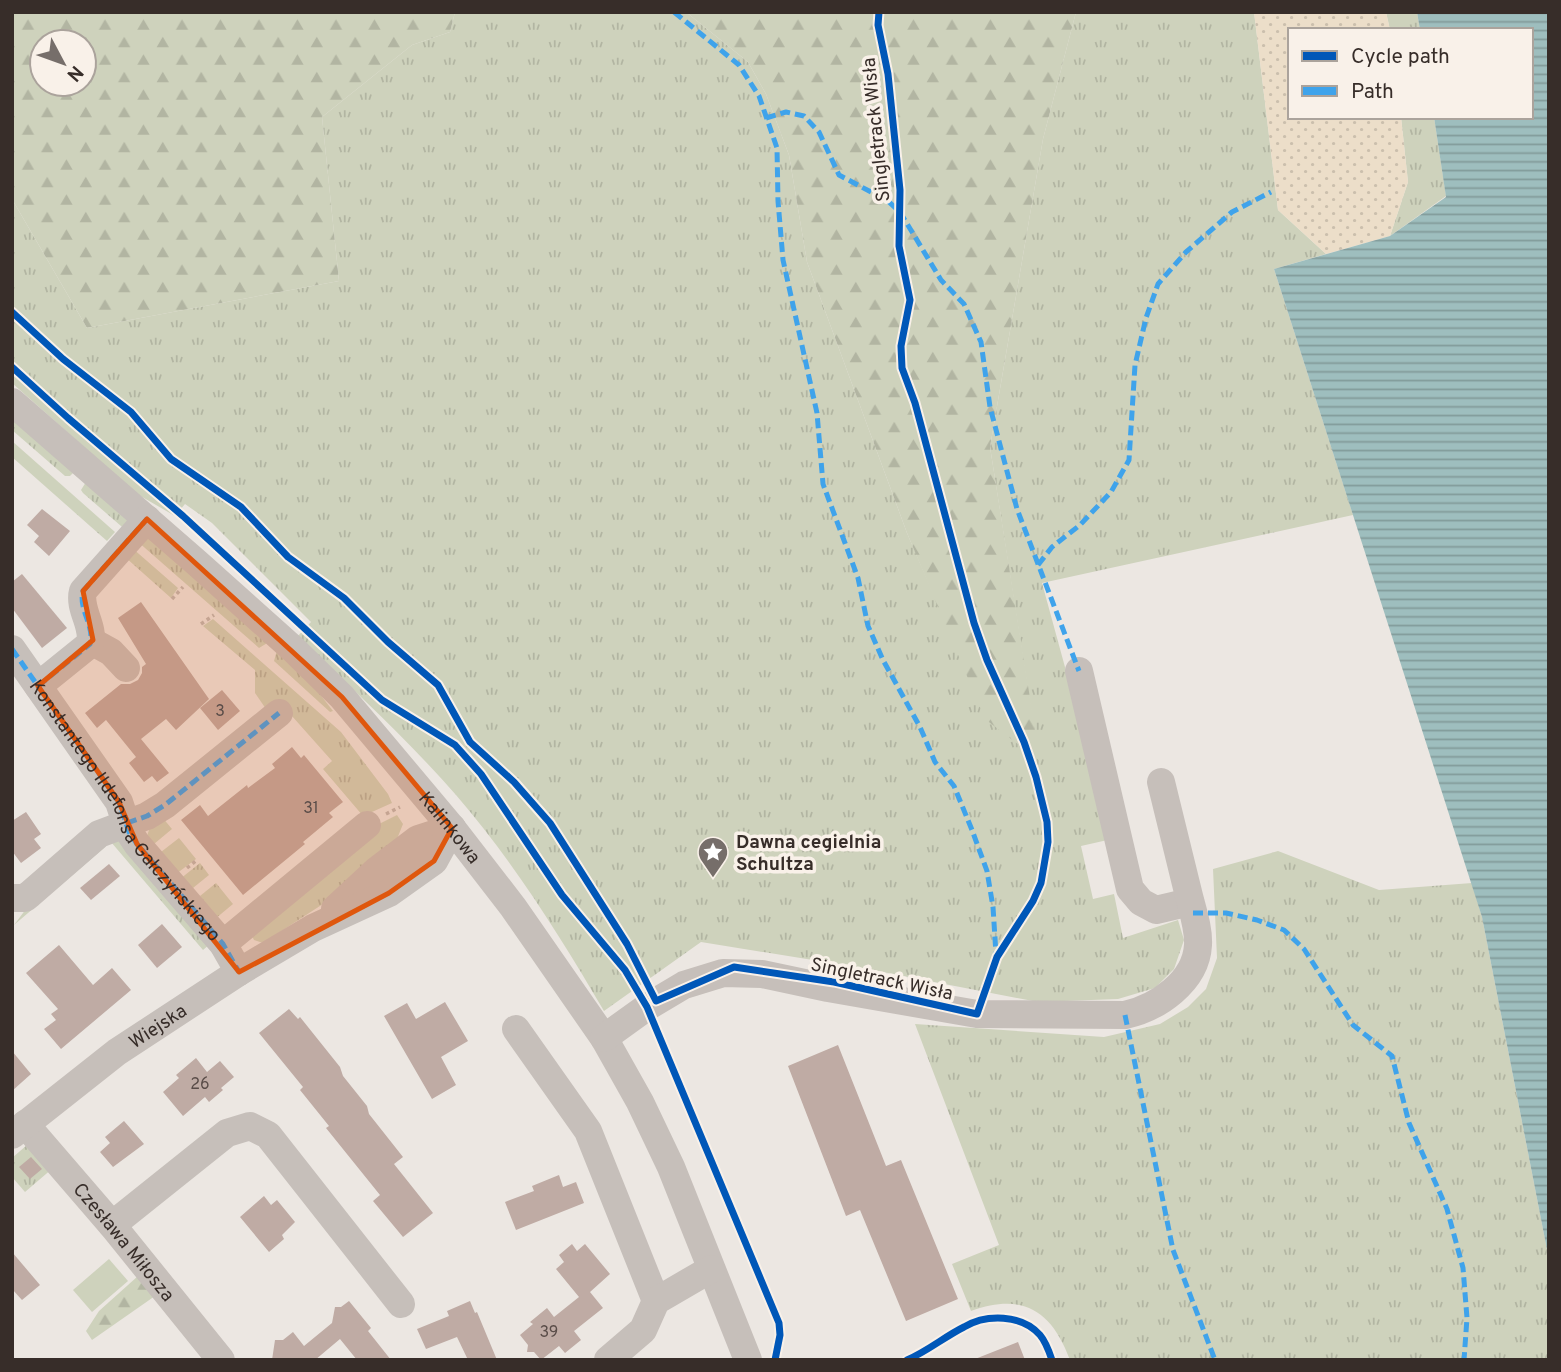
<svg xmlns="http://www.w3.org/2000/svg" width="1561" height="1372" viewBox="0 0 1561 1372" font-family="Overpass,sans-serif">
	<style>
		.grass { fill: url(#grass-tufts) }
		.forest { fill: url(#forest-firs); fill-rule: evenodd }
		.sand { fill: url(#sand-dots) }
		.garden { fill: #ced2bc }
		.water { fill: url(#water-rules) }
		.building { fill: #bfaba4 }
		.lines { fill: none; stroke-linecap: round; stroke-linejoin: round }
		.path { stroke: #beb8b3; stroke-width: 3.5; stroke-dasharray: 3.5 3.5; stroke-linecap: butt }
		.minor { stroke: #c6bfba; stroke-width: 28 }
		.quiet { stroke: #3fa3eb; stroke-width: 5; stroke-dasharray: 10 5; stroke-linecap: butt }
		.cycleway-casing { stroke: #f9f1e9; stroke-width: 11 }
		.cycleway { stroke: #0057b8; stroke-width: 7 }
		.marked { fill: #df570d; fill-opacity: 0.2; stroke: #df570d; stroke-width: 5; stroke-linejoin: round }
		.labels { text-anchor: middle; stroke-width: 7; stroke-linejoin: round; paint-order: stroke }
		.number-label { font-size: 16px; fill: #594c48 }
		.street-label { font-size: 19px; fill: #372d29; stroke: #f9f1e9 }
		.poi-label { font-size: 19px; font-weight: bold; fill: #372d29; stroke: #f9f1e9; text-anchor: start }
	</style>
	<defs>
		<pattern id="grass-tufts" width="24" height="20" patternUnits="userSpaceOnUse" patternTransform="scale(1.75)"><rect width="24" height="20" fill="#ced2bc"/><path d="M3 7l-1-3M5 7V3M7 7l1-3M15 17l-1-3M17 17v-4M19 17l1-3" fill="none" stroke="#b2b5a2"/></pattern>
		<pattern id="forest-firs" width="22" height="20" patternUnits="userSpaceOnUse" patternTransform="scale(1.75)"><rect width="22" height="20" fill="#ced2bc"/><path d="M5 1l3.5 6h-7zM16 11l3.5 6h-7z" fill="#b2b5a2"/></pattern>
		<pattern id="sand-dots" width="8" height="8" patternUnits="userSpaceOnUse" patternTransform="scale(1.75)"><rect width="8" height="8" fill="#ecdec9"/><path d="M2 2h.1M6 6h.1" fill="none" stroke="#cbbfad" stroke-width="1.8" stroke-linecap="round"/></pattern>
		<pattern id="water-rules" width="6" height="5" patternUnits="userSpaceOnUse" patternTransform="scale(1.75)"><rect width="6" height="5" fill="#9ebebe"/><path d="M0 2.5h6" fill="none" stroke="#829b9a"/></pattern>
	</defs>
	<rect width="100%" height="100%" fill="#ece7e2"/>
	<g class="grass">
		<path d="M455,12H686L748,62L766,94L789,155L807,262L907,533L942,614L1039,760L990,447L1043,139L1076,12H1254L1278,210L1326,254L1274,269L1353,515L1042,583L1112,839L1081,846L1093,899L1114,894L1123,938L1178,920L1184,940L1174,969L1155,988L1118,999L1038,1002L862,968L701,942L604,1011C560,936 513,861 456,795C406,738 352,688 297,637L311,622L212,523L185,504L175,516L137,494L12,383V199L87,328L339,281L322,117L412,45L450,32Z"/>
		<polygon points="1386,12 1417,12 1420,30 1390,30"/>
		<polygon points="1401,117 1434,117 1446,196 1390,236 1408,182"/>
		<polygon points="12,418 74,472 70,476 65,476 12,430"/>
		<polygon points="12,441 115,532 107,541 12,457"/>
		<polygon points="86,482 135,525 129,533 83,493 81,490"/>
		<polygon points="144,534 269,642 259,648 137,541"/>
		<polygon points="131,547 178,588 171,598 125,557"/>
		<polygon points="213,619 341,732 388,794 392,803 363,816 323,769 332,761 291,715 266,709 255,693 255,670 203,626"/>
		<polygon points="277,650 305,675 333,711 330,712 274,661"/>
		<polygon points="397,815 403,824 397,839 323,904 263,943 254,940 252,936 369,829"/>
		<polygon points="114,836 210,944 203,950 111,842 14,925 26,909"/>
		<path d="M1278,851L1379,890L1472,883L1482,917L1549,1260V1360H1070C1051,1309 1022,1293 971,1311L952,1264L999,1245L915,1024L1104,1037L1160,1024L1188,1007L1206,989L1217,958L1213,869Z"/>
		<polygon points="200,863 209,875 193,888 180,879"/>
		<polygon points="216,883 233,904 215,919 200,896"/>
		<polygon points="27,1145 53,1168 25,1192 12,1177 12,1158"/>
	</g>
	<g class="forest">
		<path d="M12,12H455L450,32L412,45L322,117L339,281L87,328L12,199ZM42,42H84V84H42Z"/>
		<polygon points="686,12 1076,12 1043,139 990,447 1040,761 985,719 907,533 807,262 789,155 766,94 748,62"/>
		<polygon points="138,1276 155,1296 92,1340 86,1331 99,1311"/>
	</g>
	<polygon class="sand" points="1254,12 1386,12 1390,30 1290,30 1290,117 1401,117 1408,182 1390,236 1326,254 1278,210"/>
	<g class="garden">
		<path d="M162,817L172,829L154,844L147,837C149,826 154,823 162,817Z"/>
		<polygon points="179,838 196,859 176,874 161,852"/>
		<polygon points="109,1259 128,1281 92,1312 73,1290"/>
	</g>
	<polygon class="water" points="1417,12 1549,12 1549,1260 1482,917 1274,269 1390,236 1446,197 1434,117 1531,117 1531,30 1420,30"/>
	<g class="building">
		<polygon points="42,509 70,531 49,556 34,542 39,536 27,525"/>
		<polygon points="22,574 67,628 42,648 12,608 12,582"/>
		<polygon points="141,602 209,699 176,730 166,719 141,739 169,773 157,782 152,776 144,782 129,763 136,757 106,720 97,728 85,713 121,684 130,684 138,680 142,673 142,667 146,664 118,618"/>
		<polygon points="222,690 240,711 218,730 200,708"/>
		<polygon points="292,747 301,758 304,755 343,802 329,813 333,817 303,842 305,844 243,895 181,820 200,805 208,816 247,785 248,788 275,768 272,764"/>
		<polygon points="26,812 41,834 34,839 41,848 21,863 12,851 12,821"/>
		<polygon points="109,864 120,876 91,900 80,888"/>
		<polygon points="162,924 182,947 157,968 138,945"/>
		<polygon points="59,945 93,985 112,968 131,990 61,1049 44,1029 56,1020 51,1014 58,1009 26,973"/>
		<polygon points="445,1002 468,1041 441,1057 456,1085 432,1099 384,1016 407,1003 416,1019"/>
		<polygon points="289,1009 298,1019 300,1017 340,1067 343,1076 367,1106 369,1114 403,1157 394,1164 433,1213 403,1237 373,1201 380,1195 326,1128 329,1126 300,1090 303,1087 259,1033"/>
		<polygon points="838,1045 886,1166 901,1160 958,1299 906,1321 860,1210 846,1216 788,1066"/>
		<polygon points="12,1051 31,1074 12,1091"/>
		<polygon points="196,1058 207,1072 220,1061 234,1077 221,1088 223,1090 209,1102 205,1097 183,1116 163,1092 179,1078 176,1075"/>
		<polygon points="124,1121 144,1144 113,1167 100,1152 110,1143 105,1137"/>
		<polygon points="31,1157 42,1169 30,1179 19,1167"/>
		<polygon points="559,1175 563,1187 576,1182 584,1203 516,1230 505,1202 534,1191 532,1186"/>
		<polygon points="264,1196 271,1205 277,1200 295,1222 282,1235 284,1239 269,1252 240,1217"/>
		<polygon points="572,1244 577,1251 585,1244 610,1274 590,1292 603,1308 574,1331 581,1340 565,1353 559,1346 541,1360 534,1352 527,1352 528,1345 520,1335 533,1324 530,1322 547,1308 554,1317 579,1297 556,1269 564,1262 559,1255"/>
		<polygon points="12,1252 40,1285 22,1300 12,1289"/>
		<polygon points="349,1301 371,1328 368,1331 391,1360 357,1360 340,1339 315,1360 272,1360 275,1340 283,1340 293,1332 304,1346 332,1323 335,1307 341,1307"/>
		<polygon points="470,1301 475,1313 477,1312 497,1360 468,1360 457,1337 426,1349 417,1329 449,1316 447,1311"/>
		<polygon points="1018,1342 1025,1360 975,1360 975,1359"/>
	</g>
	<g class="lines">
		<g class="path">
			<polyline points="172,599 183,587"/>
			<polyline points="201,624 214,615"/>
			<polyline points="386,814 400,807"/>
			<polyline points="187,868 197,860"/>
		</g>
		<g class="minor">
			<path id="s1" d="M12,402L197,563L293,649L342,697L452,828L513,907L604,1038L640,1102L671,1167L748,1360"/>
			<polyline points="91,641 111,652 126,668"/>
			<path id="s2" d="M12,649L119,802L129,832L137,844L223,944L239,972"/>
			<polyline points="1079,671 1130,889 1141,902 1156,910 1190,902"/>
			<path d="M38,686L90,644C95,626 78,609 83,591L147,519"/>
			<polyline points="12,898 25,898 30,894 99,834 147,816 165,805 279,713"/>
			<polyline points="335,909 376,871 418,839 452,828"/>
			<polyline points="223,944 367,825"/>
			<polyline points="516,1029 588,1131 656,1301"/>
			<path d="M604,1038L647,1007L684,985L723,973L762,974L828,988L977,1014L1125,1015C1157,1008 1196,982 1198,945C1199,928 1192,909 1188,892C1179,855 1170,819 1161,782"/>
			<path id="s3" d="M25,1124L112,1225L221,1360"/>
			<path id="s4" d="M12,1135L117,1052L239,972L313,928L389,893L434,861L452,828"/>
			<polyline points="112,1225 227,1133 250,1126 268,1135 401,1304"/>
			<polyline points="608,1360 643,1330 656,1301 711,1269"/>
		</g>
		<g class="quiet">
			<polyline points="674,12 739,65 759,96 777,148 778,201 783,260 817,413 823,484 858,578 868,626 883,660 920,727 935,762 954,786 972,830 987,871 993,907 996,954"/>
			<polyline points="766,118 786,112 804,116 819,132 839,175 888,201 900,212 941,280 964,304 981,342 990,407 1017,509 1079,671"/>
			<polyline points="1038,565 1052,547 1080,525 1111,492 1129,460 1135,365 1146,318 1158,284 1186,252 1232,212 1271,192"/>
			<polyline points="12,649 119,802 129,832 137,844 223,944 239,972"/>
			<path d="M38,686L90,644C95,626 78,609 83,591L147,519"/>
			<polyline points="127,823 147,816 165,805 279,713"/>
			<polyline points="1193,913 1226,913 1257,920 1284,930 1304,949 1353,1025 1392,1056 1409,1123 1447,1209 1463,1268 1467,1318 1464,1360"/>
			<polyline points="1125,1015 1173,1250 1215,1360"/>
		</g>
		<g class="cycleway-casing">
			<g id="cycleway">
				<polyline points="12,312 63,359 131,412 171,459 241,507 288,557 344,598 388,642 438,685 470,742 514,782 550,823 627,944 656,1001 734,967 834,982 977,1014 997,957 1033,901 1041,883 1048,842 1047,822 1036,777 1024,742 987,660 974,623 915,403 902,368 901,346 910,300 899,246 900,190 888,74 878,25 879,12"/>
				<polyline points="12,367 68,418 183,516 382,700 455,745 481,774 562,895 625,970 647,1007 779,1323 780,1335 775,1360"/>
				<path d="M907,1360C928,1351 944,1337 964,1327C986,1314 1022,1314 1040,1335C1046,1342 1049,1351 1052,1360"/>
			</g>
		</g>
		<use href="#cycleway" class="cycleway"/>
	</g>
	<path class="marked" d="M147,519L342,697L452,828L434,861L389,893L239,972L137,844L119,802L38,686L93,640L83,591Z"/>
	<defs>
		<g id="sight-pin" transform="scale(1.575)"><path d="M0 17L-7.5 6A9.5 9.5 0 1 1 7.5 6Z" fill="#766e6a" stroke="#f9f1e9"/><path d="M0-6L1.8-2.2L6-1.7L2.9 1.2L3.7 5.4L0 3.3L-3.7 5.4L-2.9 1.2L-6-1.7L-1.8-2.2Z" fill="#fff"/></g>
	</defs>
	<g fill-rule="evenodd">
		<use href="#sight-pin" x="713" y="852"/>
	</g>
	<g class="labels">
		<g class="number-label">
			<text x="220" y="716">3</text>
			<text x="311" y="813">31</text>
			<text x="200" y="1089">26</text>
			<text x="549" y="1337">39</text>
		</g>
		<g class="street-label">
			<text transform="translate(875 130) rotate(-96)" y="7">Singletrack Wisła</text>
			<text dy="7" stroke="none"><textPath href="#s2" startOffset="198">Konstantego Ildefonsa Gałczyńskiego</textPath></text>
			<text dy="7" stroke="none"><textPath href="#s1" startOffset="612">Kalinkowa</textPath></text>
			<text transform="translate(882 978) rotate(12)" y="7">Singletrack Wisła</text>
			<text dy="7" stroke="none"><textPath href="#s4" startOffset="182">Wiejska</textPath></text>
			<text dy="7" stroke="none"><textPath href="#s3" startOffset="154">Czesława Miłosza</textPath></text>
		</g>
		<g class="poi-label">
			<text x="736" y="848">Dawna cegielnia<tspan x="736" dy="22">Schultza</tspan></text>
		</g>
	</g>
	<rect width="1561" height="1372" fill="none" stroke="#372d29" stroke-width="28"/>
	<rect x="1288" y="28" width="245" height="91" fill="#f9f1e9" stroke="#aba39c" stroke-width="2"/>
	<rect x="1302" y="51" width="35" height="10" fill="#0057b8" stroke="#aba39c" stroke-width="2"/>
	<text x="1351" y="63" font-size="21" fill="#372d29">Cycle path</text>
	<rect x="1302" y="86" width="35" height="10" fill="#3fa3eb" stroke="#aba39c" stroke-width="2"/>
	<text x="1351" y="98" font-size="21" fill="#372d29">Path</text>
	<g transform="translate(63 63) rotate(131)"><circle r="33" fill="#f9f1e9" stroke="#aba39c" stroke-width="2"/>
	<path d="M0-5L12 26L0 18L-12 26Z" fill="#766e6a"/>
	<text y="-10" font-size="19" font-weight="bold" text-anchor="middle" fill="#372d29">N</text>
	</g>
</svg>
